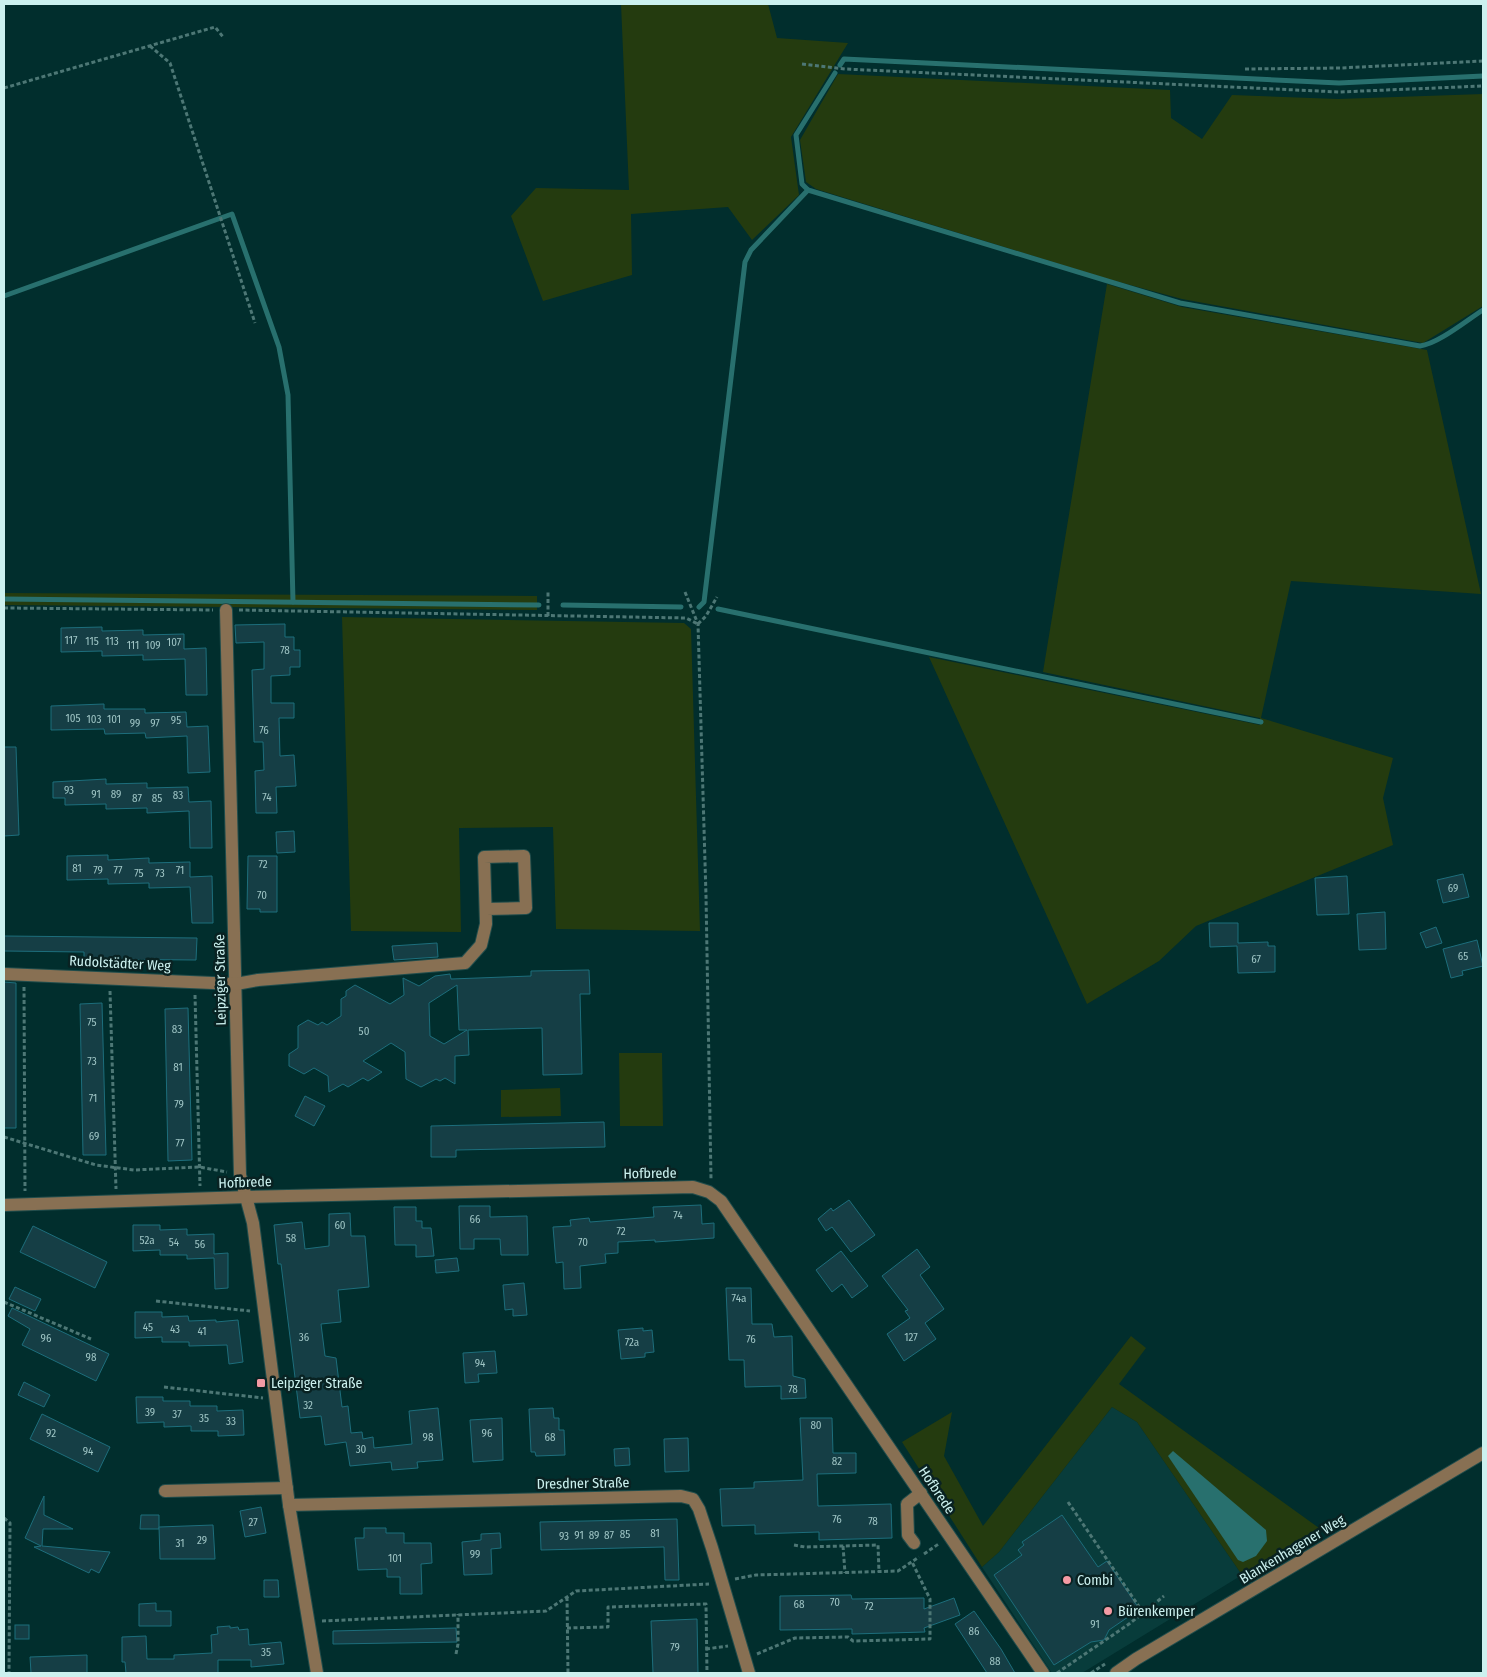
<svg xmlns="http://www.w3.org/2000/svg" width="1487" height="1677" viewBox="0 0 1487 1677" font-family="'Fira Sans Condensed',sans-serif">
	<style>
		.built { fill: #083c3b }
		.green { fill: #243b0f }
		.water { fill: #28706e }
		.lines { fill: none; stroke-linecap: round; stroke-linejoin: round }
		.stream { stroke: #28706e; stroke-width: 5 }
		.building { fill: #153e45; stroke: #1d6e7c; fill-rule: evenodd }
		.minor-casing { stroke: #214d4c; stroke-width: 14 }
		.path { stroke: #4d7775; stroke-width: 3; stroke-dasharray: 4 2.5; stroke-linecap: butt }
		.minor { stroke: #887053; stroke-width: 12 }
		.poi-dot { fill: #f49aa4; stroke: #092222; stroke-width: 2 }
		.labels { text-anchor: middle; stroke-width: 5; stroke-linejoin: round; paint-order: stroke }
		.number-label { font-size: 11px; fill: #9ec4c4 }
		.street-label { font-size: 14px; fill: #ccf1ef; stroke: #092222 }
		.poi-label { font-size: 14px; fill: #ccf1ef; stroke: #092222; text-anchor: start }
	</style>
	<rect width="100%" height="100%" fill="#012e2d"/>
	<polygon class="built" points="1112,1407 1137,1422 1242,1575 1082,1673 1052,1673 982,1567 999,1552"/>
	<g class="green">
		<polygon points="621,4 768,4 777,38 848,43 791,137 799,195 752,240 728,207 631,214 632,275 543,301 511,216 536,188 629,190"/>
		<polygon points="838,74 1170,90 1171,118 1202,139 1232,95 1338,99 1483,94 1483,306 1423,343 1182,299 1108,279 816,189 806,182 800,140"/>
		<polygon points="1107,284 1182,307 1427,350 1481,594 1291,581 1261,718 1393,758 1383,798 1393,845 1196,926 1159,961 1087,1004 929,657 1260,725 1260,718 1043,672"/>
		<polygon points="4,593 537,596 537,610 4,605"/>
		<polygon points="342,617 684,623 691,629 700,931 556,929 553,827 459,828 461,932 351,931"/>
		<polygon points="619,1053 662,1053 663,1126 620,1126"/>
		<polygon points="560,1088 561,1116 501,1117 501,1090"/>
		<polygon points="1131,1336 1146,1348 1119,1384 1319,1528 1242,1575 1137,1422 1112,1407 999,1552 982,1567 902,1442 952,1412 944,1456 983,1526"/>
	</g>
	<polygon class="water" points="1173,1451 1266,1530 1267,1541 1256,1556 1243,1562 1238,1560 1168,1456"/>
	<g class="lines">
		<g class="stream">
			<polyline points="840,65 844,59 1339,83 1483,76"/>
			<path d="M835,73L796,135L802,184L808,190L1180,303L1420,346C1438,344 1467,320 1483,310"/>
			<polyline points="4,296 232,214 279,347 288,395 293,602"/>
			<polyline points="4,599 539,605"/>
			<polyline points="563,605 681,607"/>
			<polyline points="699,607 704,602 745,262 751,250 808,190"/>
			<polyline points="718,609 1261,722"/>
		</g>
	</g>
	<g class="building">
		<polygon points="285,624 285,637 294,637 294,650 300,650 300,667 290,667 290,675 271,676 271,703 294,703 294,718 279,718 280,756 294,755 296,786 276,787 277,813 256,813 255,771 264,770 263,742 254,742 252,670 264,669 264,642 236,643 235,625"/>
		<polygon points="102,627 102,631 143,630 143,635 184,634 184,649 206,648 207,695 186,695 185,659 143,660 143,655 102,656 102,651 61,652 61,628"/>
		<polygon points="104,704 104,709 145,709 145,713 186,712 187,727 208,726 210,772 188,773 187,736 146,738 145,733 105,734 104,729 51,730 51,706"/>
		<polygon points="4,747 16,747 19,835 4,836"/>
		<polygon points="106,779 106,784 147,783 147,788 188,787 189,802 211,801 212,848 190,848 189,811 147,813 147,808 106,809 106,804 65,805 65,798 53,798 53,782"/>
		<polygon points="294,831 295,852 277,853 276,832"/>
		<polygon points="108,855 108,860 149,858 149,863 190,862 190,877 212,876 213,923 192,923 190,887 149,888 149,883 108,884 108,879 67,880 67,856"/>
		<polygon points="248,856 277,856 277,912 260,912 260,909 247,909"/>
		<polygon points="1463,874 1469,897 1443,903 1437,880"/>
		<polygon points="1347,876 1349,914 1317,915 1315,878"/>
		<polygon points="1385,912 1386,949 1359,950 1357,914"/>
		<polygon points="1209,923 1238,923 1238,943 1268,942 1268,946 1275,946 1275,972 1238,973 1237,946 1210,947"/>
		<polygon points="1436,927 1442,943 1426,948 1420,933"/>
		<polygon points="4,936 197,938 196,960 84,959 84,952 4,951"/>
		<polygon points="1477,940 1483,966 1462,971 1463,975 1451,978 1443,949"/>
		<polygon points="437,943 438,957 394,960 392,946"/>
		<path d="M589,970L590,994H580L582,1074L543,1075L542,1028L468,1030L469,1055L455,1056V1084L445,1078L440,1081L436,1079L421,1087L406,1079L405,1052L391,1043L363,1061L382,1072L368,1081L363,1078L348,1087L343,1084L329,1092L328,1076L314,1068L304,1074L289,1066V1054L298,1048V1026L308,1020L318,1025L322,1022L327,1025L341,1016V999L346,996V991L355,985L390,1004L404,995L403,978L419,986L435,976L450,974L451,979L531,976V971ZM457,985L459,1030H467L444,1044L430,1036L429,1003Z"/>
		<polygon points="4,982 16,983 16,1128 4,1128"/>
		<polygon points="102,1003 106,1155 83,1155 80,1004"/>
		<polygon points="188,1008 192,1160 168,1161 165,1009"/>
		<polygon points="305,1096 325,1106 314,1126 295,1116"/>
		<polygon points="604,1122 605,1147 456,1150 456,1157 431,1157 431,1126"/>
		<polygon points="849,1200 875,1235 851,1252 832,1227 826,1231 818,1219 831,1208 833,1211"/>
		<polygon points="701,1205 702,1224 714,1223 714,1238 655,1242 655,1240 618,1242 618,1253 605,1254 606,1263 580,1266 581,1288 564,1289 563,1262 556,1263 553,1227 571,1226 570,1220 589,1218 590,1222 654,1217 653,1207"/>
		<polygon points="459,1206 490,1206 490,1217 527,1216 528,1255 501,1255 500,1239 474,1239 474,1249 460,1249"/>
		<polygon points="394,1207 416,1207 416,1221 422,1221 422,1228 431,1228 434,1256 416,1257 416,1245 395,1245"/>
		<polygon points="350,1213 351,1236 365,1236 369,1287 338,1290 341,1322 321,1324 325,1356 336,1358 342,1407 348,1406 351,1433 362,1432 363,1439 373,1437 374,1448 412,1444 409,1411 438,1408 443,1460 417,1462 418,1468 392,1470 391,1462 350,1466 346,1442 325,1445 321,1416 300,1418 281,1264 278,1264 274,1225 302,1222 305,1249 329,1246 329,1214"/>
		<polygon points="133,1225 160,1225 160,1230 187,1229 187,1235 214,1234 214,1254 228,1253 228,1288 215,1289 214,1258 187,1259 187,1255 160,1255 160,1250 133,1251"/>
		<polygon points="33,1226 107,1262 95,1288 20,1252"/>
		<polygon points="917,1249 930,1267 920,1275 944,1309 925,1323 936,1339 904,1361 887,1334 910,1318 905,1311 908,1310 882,1276"/>
		<polygon points="841,1251 868,1286 852,1298 842,1284 832,1292 816,1270"/>
		<polygon points="457,1258 459,1271 436,1273 435,1260"/>
		<polygon points="524,1283 527,1315 513,1316 513,1309 505,1310 503,1285"/>
		<polygon points="15,1287 41,1299 35,1311 9,1299"/>
		<polygon points="726,1288 751,1288 752,1324 772,1324 774,1337 792,1336 793,1376 805,1379 806,1398 781,1399 781,1386 745,1387 744,1360 729,1360"/>
		<polygon points="12,1308 109,1354 96,1381 22,1345 30,1329 8,1316"/>
		<polygon points="135,1312 162,1312 162,1317 188,1316 189,1321 216,1320 216,1322 238,1320 243,1362 229,1364 227,1345 189,1346 189,1342 162,1342 162,1337 135,1338"/>
		<polygon points="643,1328 643,1331 652,1330 654,1352 645,1353 645,1357 621,1359 618,1330"/>
		<polygon points="495,1351 497,1373 478,1374 479,1382 465,1383 463,1353"/>
		<polygon points="24,1382 50,1395 44,1407 18,1395"/>
		<polygon points="136,1397 163,1397 163,1401 190,1401 190,1406 217,1406 217,1411 243,1410 244,1435 218,1436 218,1431 191,1431 191,1426 164,1427 164,1422 137,1423"/>
		<polygon points="553,1408 554,1418 559,1418 559,1430 564,1430 565,1455 536,1456 535,1452 531,1452 529,1409"/>
		<polygon points="42,1414 110,1447 98,1472 30,1439"/>
		<polygon points="502,1418 503,1460 473,1462 470,1420"/>
		<polygon points="800,1418 832,1418 833,1453 856,1453 856,1473 817,1474 818,1506 891,1504 892,1538 819,1540 819,1532 755,1534 755,1525 722,1526 720,1489 754,1488 754,1482 803,1480"/>
		<polygon points="688,1438 689,1471 665,1472 664,1439"/>
		<polygon points="629,1448 630,1465 615,1466 614,1449"/>
		<polygon points="44,1496 44,1515 73,1529 43,1529 42,1546 110,1552 99,1573 91,1569 89,1573 34,1547 41,1546 25,1538"/>
		<polygon points="261,1507 266,1533 245,1537 240,1511"/>
		<polygon points="141,1515 159,1515 159,1529 140,1529"/>
		<polygon points="1062,1515 1098,1567 1107,1561 1138,1607 1129,1613 1131,1615 1109,1630 1104,1640 1091,1642 1054,1665 994,1575 1022,1555 1018,1550 1024,1545 1022,1542"/>
		<polygon points="677,1519 679,1580 665,1580 664,1547 541,1550 540,1522"/>
		<polygon points="213,1525 215,1559 160,1559 159,1527"/>
		<polygon points="364,1528 386,1528 386,1533 404,1533 404,1543 431,1543 432,1563 421,1564 422,1594 400,1594 400,1577 387,1577 387,1569 358,1570 355,1538 364,1538"/>
		<polygon points="500,1533 501,1548 491,1549 492,1574 464,1575 462,1542 481,1540 481,1534"/>
		<polygon points="264,1580 278,1580 279,1597 264,1597"/>
		<polygon points="851,1595 852,1599 924,1598 924,1609 954,1598 960,1615 924,1628 925,1632 852,1634 852,1629 780,1630 780,1596"/>
		<polygon points="156,1603 156,1611 171,1611 171,1626 139,1626 139,1604"/>
		<polygon points="974,1611 1001,1649 1015,1673 987,1673 955,1624"/>
		<polygon points="697,1619 698,1673 653,1673 651,1621"/>
		<rect x="15" y="1625" width="14" height="14"/>
		<polygon points="230,1626 230,1628 238,1627 239,1630 248,1629 249,1645 281,1642 284,1664 251,1667 251,1660 218,1660 218,1673 126,1673 125,1662 122,1662 122,1637 146,1636 147,1659 174,1659 174,1655 212,1653 211,1635 218,1634 217,1627"/>
		<polygon points="456,1628 457,1642 333,1644 333,1631"/>
		<polygon points="87,1655 87,1673 31,1673 30,1657"/>
	</g>
	<g class="lines">
		<g class="minor-casing">
			<g id="minor">
				<polyline points="226,610 240,1175 253,1223 289,1505 317,1673"/>
				<polyline points="4,974 236,984 258,980 465,963 481,945 486,924 484,857 524,856 526,908 486,909"/>
				<polyline points="4,1205 247,1197 693,1187 709,1192 721,1201 1043,1673"/>
				<polyline points="165,1491 287,1488"/>
				<polyline points="289,1505 681,1496 693,1499 699,1509 712,1548 749,1673"/>
				<polyline points="914,1543 908,1535 907,1504 921,1493"/>
				<polyline points="1116,1673 1136,1659 1483,1453"/>
			</g>
		</g>
		<g class="path">
			<polyline points="150,46 170,63 255,323"/>
			<polyline points="802,64 845,69 1339,92 1483,86"/>
			<polyline points="1245,69 1340,68 1483,61"/>
			<polyline points="4,88 215,27 224,38"/>
			<polyline points="685,592 698,624 706,896 711,1179"/>
			<polyline points="4,608 213,610"/>
			<polyline points="239,610 686,618 698,624"/>
			<polyline points="548,616 548,590"/>
			<polyline points="698,624 706,616 717,597"/>
			<polyline points="24,987 25,1191"/>
			<polyline points="110,991 116,1189"/>
			<polyline points="195,995 200,1186"/>
			<polyline points="4,1137 96,1165 134,1170 199,1167 227,1172"/>
			<polyline points="156,1301 250,1311"/>
			<polyline points="4,1302 91,1339"/>
			<polyline points="164,1387 263,1398"/>
			<polyline points="1068,1502 1142,1611"/>
			<polyline points="4,1518 10,1523 9,1673"/>
			<polyline points="794,1545 805,1547 878,1545 879,1572"/>
			<polyline points="843,1546 845,1573"/>
			<polyline points="924,1554 940,1543"/>
			<polyline points="735,1579 756,1575 898,1571 919,1557"/>
			<polyline points="567,1597 568,1673"/>
			<polyline points="322,1621 546,1611 576,1591 709,1584"/>
			<polyline points="567,1628 608,1627 608,1607 706,1604 707,1673"/>
			<polyline points="706,1649 728,1646"/>
			<polyline points="456,1654 458,1644 458,1614"/>
			<polyline points="757,1654 795,1638 848,1637 853,1641 930,1639 930,1599 912,1562"/>
			<polyline points="1057,1673 1129,1624 1164,1596"/>
			<polyline points="1091,1673 1105,1664"/>
		</g>
		<use href="#minor" class="minor"/>
	</g>
	<g class="poi-dot">
		<rect x="256" y="1378" width="10" height="10" rx="2.5"/>
		<circle cx="1067" cy="1580" r="5"/>
		<circle cx="1108" cy="1611" r="5"/>
	</g>
	<g class="labels">
		<g class="number-label">
			<text x="71" y="644">117</text>
			<text x="92" y="645">115</text>
			<text x="112" y="645">113</text>
			<text x="174" y="646">107</text>
			<text x="133" y="649">111</text>
			<text x="153" y="649">109</text>
			<text x="285" y="654">78</text>
			<text x="73" y="722">105</text>
			<text x="94" y="723">103</text>
			<text x="114" y="723">101</text>
			<text x="176" y="724">95</text>
			<text x="135" y="727">99</text>
			<text x="155" y="727">97</text>
			<text x="264" y="734">76</text>
			<text x="69" y="794">93</text>
			<text x="96" y="798">91</text>
			<text x="116" y="798">89</text>
			<text x="178" y="799">83</text>
			<text x="267" y="801">74</text>
			<text x="137" y="802">87</text>
			<text x="157" y="802">85</text>
			<text x="263" y="868">72</text>
			<text x="77" y="872">81</text>
			<text x="98" y="874">79</text>
			<text x="118" y="874">77</text>
			<text x="180" y="874">71</text>
			<text x="139" y="877">75</text>
			<text x="160" y="877">73</text>
			<text x="1453" y="892">69</text>
			<text x="262" y="899">70</text>
			<text x="1463" y="960">65</text>
			<text x="1256" y="963">67</text>
			<text x="92" y="1026">75</text>
			<text x="177" y="1033">83</text>
			<text x="364" y="1035">50</text>
			<text x="92" y="1065">73</text>
			<text x="178" y="1071">81</text>
			<text x="93" y="1102">71</text>
			<text x="179" y="1108">79</text>
			<text x="94" y="1140">69</text>
			<text x="180" y="1147">77</text>
			<text x="678" y="1219">74</text>
			<text x="475" y="1223">66</text>
			<text x="340" y="1229">60</text>
			<text x="621" y="1235">72</text>
			<text x="291" y="1242">58</text>
			<text x="147" y="1244">52a</text>
			<text x="174" y="1246">54</text>
			<text x="583" y="1246">70</text>
			<text x="200" y="1248">56</text>
			<text x="739" y="1302">74a</text>
			<text x="148" y="1331">45</text>
			<text x="175" y="1333">43</text>
			<text x="202" y="1335">41</text>
			<text x="304" y="1341">36</text>
			<text x="911" y="1341">127</text>
			<text x="46" y="1342">96</text>
			<text x="751" y="1343">76</text>
			<text x="632" y="1346">72a</text>
			<text x="91" y="1361">98</text>
			<text x="480" y="1367">94</text>
			<text x="793" y="1393">78</text>
			<text x="308" y="1409">32</text>
			<text x="150" y="1416">39</text>
			<text x="177" y="1418">37</text>
			<text x="204" y="1422">35</text>
			<text x="231" y="1425">33</text>
			<text x="816" y="1429">80</text>
			<text x="51" y="1437">92</text>
			<text x="487" y="1437">96</text>
			<text x="428" y="1441">98</text>
			<text x="550" y="1441">68</text>
			<text x="361" y="1453">30</text>
			<text x="88" y="1455">94</text>
			<text x="837" y="1465">82</text>
			<text x="837" y="1523">76</text>
			<text x="873" y="1525">78</text>
			<text x="253" y="1526">27</text>
			<text x="655" y="1537">81</text>
			<text x="625" y="1538">85</text>
			<text x="579" y="1539">91</text>
			<text x="594" y="1539">89</text>
			<text x="609" y="1539">87</text>
			<text x="564" y="1540">93</text>
			<text x="202" y="1544">29</text>
			<text x="180" y="1547">31</text>
			<text x="475" y="1558">99</text>
			<text x="395" y="1562">101</text>
			<text x="835" y="1606">70</text>
			<text x="799" y="1608">68</text>
			<text x="869" y="1610">72</text>
			<text x="1095" y="1628">91</text>
			<text x="974" y="1635">86</text>
			<text x="675" y="1651">79</text>
			<text x="266" y="1656">35</text>
			<text x="995" y="1665">88</text>
		</g>
		<g class="street-label">
			<text transform="translate(120 963) rotate(3)" y="5">Rudolstädter Weg</text>
			<text transform="translate(220 980) rotate(-91)" y="5">Leipziger Straße</text>
			<text transform="translate(650 1173) rotate(-1)" y="5">Hofbrede</text>
			<text transform="translate(245 1182) rotate(-2)" y="5">Hofbrede</text>
			<text transform="translate(583 1483) rotate(-1)" y="5">Dresdner Straße</text>
			<text transform="translate(937 1490) rotate(56)" y="5">Hofbrede</text>
			<text transform="translate(1292 1549) rotate(-31)" y="5">Blankenhagener Weg</text>
		</g>
		<g class="poi-label">
			<text x="271" y="1388">Leipziger Straße</text>
			<text x="1077" y="1585">Combi</text>
			<text x="1118" y="1616">Bürenkemper</text>
		</g>
	</g>
	<rect width="1487" height="1677" fill="none" stroke="#ccf1ef" stroke-width="10"/>
</svg>
